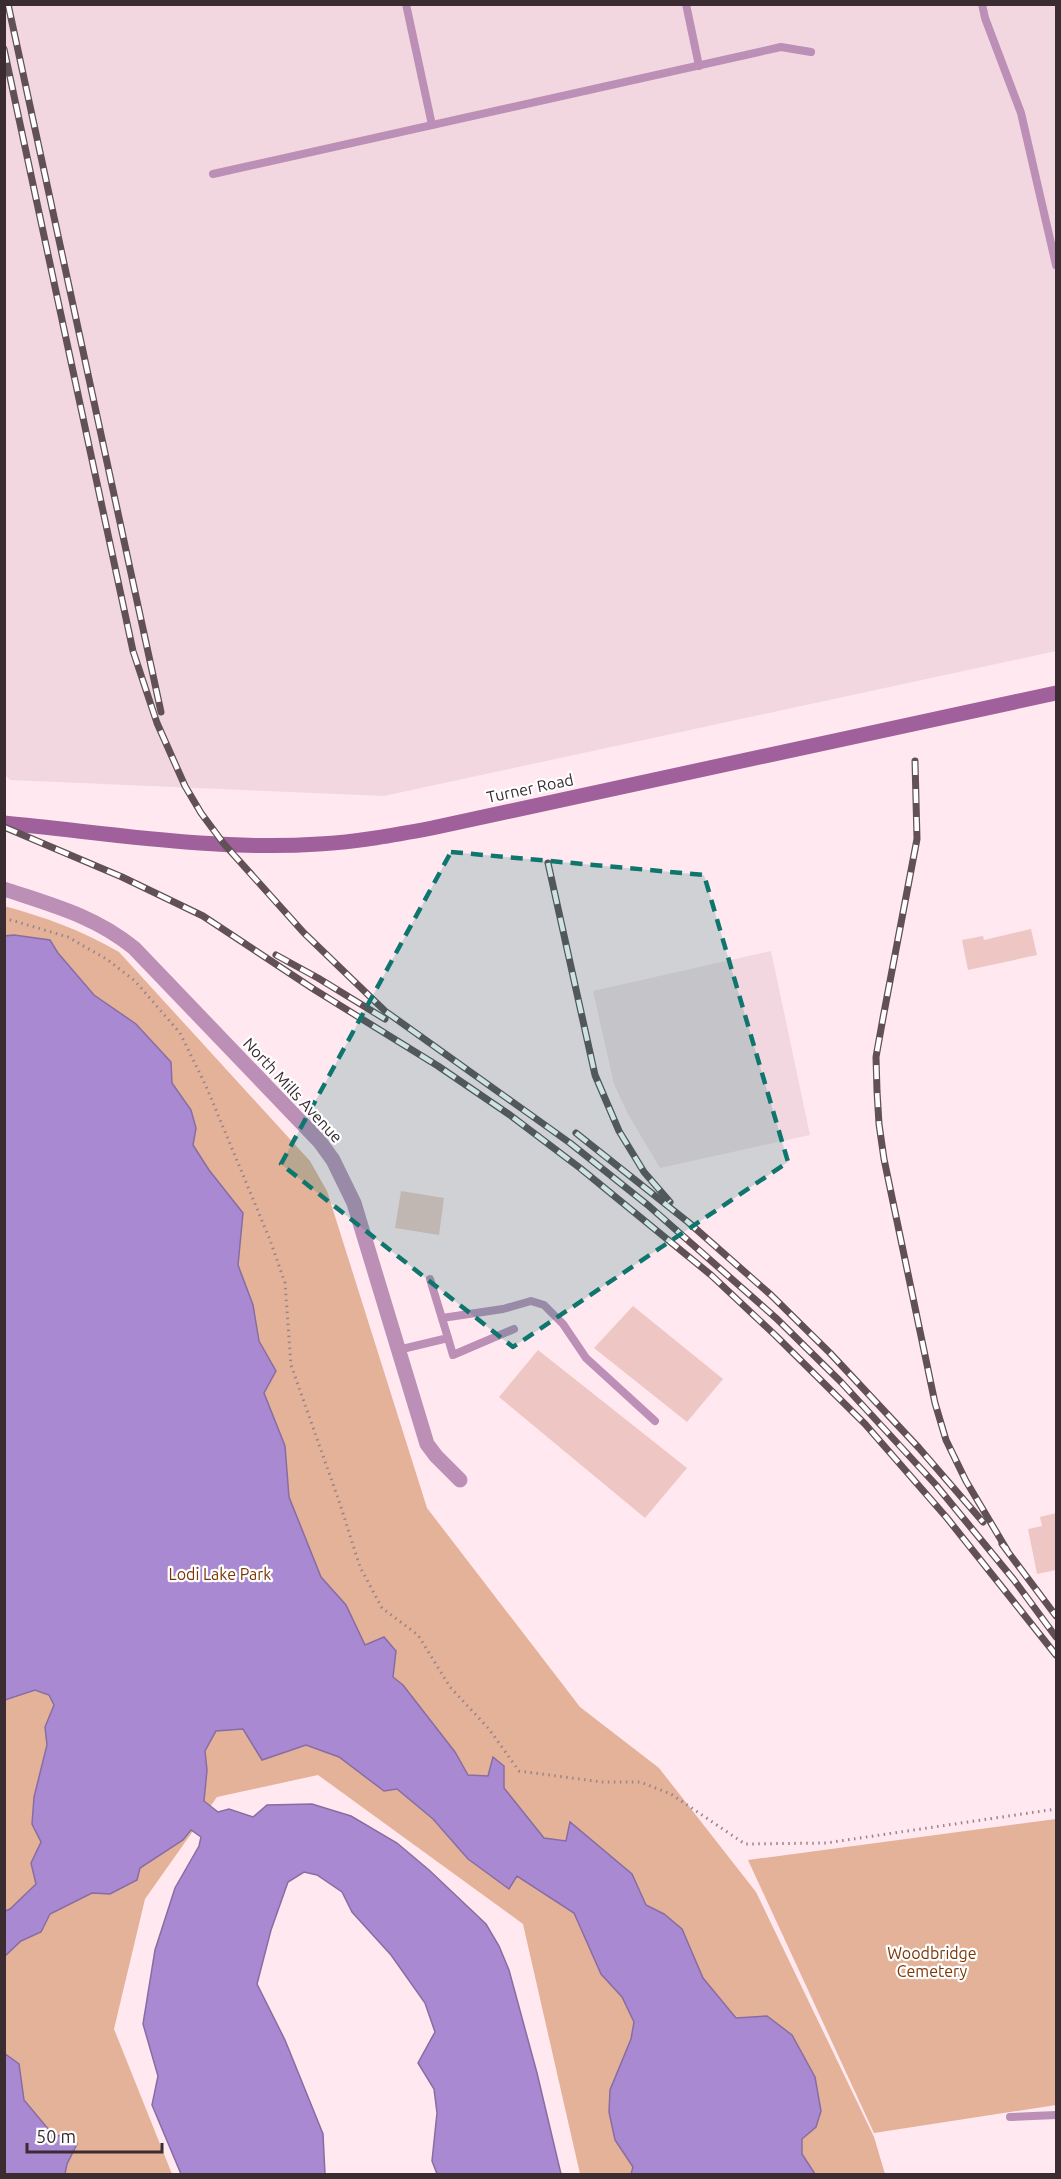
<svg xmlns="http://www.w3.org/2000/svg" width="1061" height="2179" viewBox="0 0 1061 2179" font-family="Ubuntu,sans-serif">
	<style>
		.built { fill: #f2d7e0 }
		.green { fill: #e4b299 }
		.water { fill: #a989d2; stroke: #886da2; stroke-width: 1.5 }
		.building { fill: #eec7c4 }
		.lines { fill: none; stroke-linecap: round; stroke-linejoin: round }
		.path { stroke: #97858b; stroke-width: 3; stroke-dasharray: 1.5 4.5; stroke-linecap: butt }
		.lane { stroke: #bc8fb7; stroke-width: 8 }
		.street { stroke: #bc8fb7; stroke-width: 15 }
		.secondary { stroke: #a0609b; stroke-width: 15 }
		.rail-casing { stroke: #615157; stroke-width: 7 }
		.rail { stroke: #fff; stroke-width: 4.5; stroke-dasharray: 14; stroke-linecap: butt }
		.marked { fill: #0f766e; fill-opacity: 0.2; stroke: #0f766e; stroke-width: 4.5; stroke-dasharray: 12 8; stroke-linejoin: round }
		.labels { text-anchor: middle; stroke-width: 4.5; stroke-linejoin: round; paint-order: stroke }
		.street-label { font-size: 16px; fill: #3a2c31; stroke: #fff }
		.park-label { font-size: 16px; fill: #7c3606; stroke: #fff }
	</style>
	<rect width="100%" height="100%" fill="#ffe8ef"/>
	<g class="built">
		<polygon points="5,5 1056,5 1056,651 384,796 10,780 5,775"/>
		<polygon points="771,951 810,1135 660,1168 629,1116 614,1084 593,991"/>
	</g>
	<g class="green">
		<path d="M4,906C45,917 83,931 119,952L310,1161L327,1191L427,1508L580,1707L659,1768L756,1892L874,2137L885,2174H580L523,1924L318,1775L217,1797L145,1899L114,2029L172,2174H5Z"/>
		<polygon points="1056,1819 1056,2105 874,2133 748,1860"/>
	</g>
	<g class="water">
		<polygon points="14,935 50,940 58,953 94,995 136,1024 171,1062 172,1083 191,1110 196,1128 193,1145 209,1170 243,1213 238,1265 253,1305 259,1341 276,1371 264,1393 285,1446 289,1497 321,1577 346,1605 365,1645 384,1637 396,1651 393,1677 403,1685 455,1752 468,1775 488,1776 493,1757 504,1766 504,1788 544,1838 566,1841 570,1822 632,1874 646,1905 664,1914 682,1929 703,1978 736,2018 767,2016 792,2035 815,2077 821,2111 816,2127 802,2139 802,2154 815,2174 631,2174 633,2167 615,2140 609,2112 610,2090 631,2039 634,2022 622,1997 601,1974 574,1913 517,1876 509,1889 468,1859 433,1819 397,1789 384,1791 339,1757 306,1745 262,1760 243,1729 216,1731 205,1751 207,1770 204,1801 218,1812 229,1809 253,1817 267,1805 312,1804 351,1816 397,1843 429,1870 486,1924 499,1946 509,1970 537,2073 561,2174 437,2174 432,2161 437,2113 434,2089 418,2063 435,2032 425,2003 391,1955 352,1912 342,1892 317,1875 304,1872 288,1882 271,1930 257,1984 285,2040 323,2134 325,2174 181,2174 152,2105 158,2076 143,2024 155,1950 175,1888 199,1846 201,1837 191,1830 183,1840 140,1868 137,1880 110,1894 92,1893 50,1914 41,1932 21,1941 5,1956 5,1911 10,1909 36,1884 31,1863 41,1842 32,1824 34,1797 47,1745 45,1727 54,1705 49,1695 35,1690 5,1700 4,936"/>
		<polygon points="4,2053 19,2064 24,2100 54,2136 71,2135 77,2144 67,2164 65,2174 5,2174"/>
	</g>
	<g class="building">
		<polygon points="1031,929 1037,955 968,970 962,940 983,936 984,940"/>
		<polygon points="401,1191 444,1198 439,1235 395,1228"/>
		<polygon points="633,1306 723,1379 687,1422 594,1348"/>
		<polygon points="538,1350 687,1468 645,1518 499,1397"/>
		<polygon points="1056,1513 1056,1570 1037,1574 1028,1529 1042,1526 1040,1517"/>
	</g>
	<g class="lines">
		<polyline class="path" points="4,918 68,937 108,960 135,981 180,1033 206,1086 270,1240 285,1283 291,1365 340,1504 360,1567 382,1608 418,1635 450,1687 489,1729 519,1771 602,1782 640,1782 671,1794 745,1844 826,1843 1056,1809"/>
		<g class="lane">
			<polyline points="406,4 432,125"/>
			<polyline points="686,4 699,66"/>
			<polyline points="982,4 985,18 1021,113 1056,265"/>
			<polyline points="213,174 781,47 811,52"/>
			<polyline points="442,1318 503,1309 531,1301 544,1305 563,1324 586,1358 655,1421"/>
			<polyline points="448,1338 453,1355 514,1329"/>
			<polyline points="398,1350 448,1338 430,1279"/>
			<polyline points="1010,2117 1056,2115"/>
		</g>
		<path class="street" d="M4,889C52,905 95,916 134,948L320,1142L333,1160L354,1203L427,1444L436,1456L460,1480"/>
		<path class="secondary" d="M4,823C109,833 214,851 319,844C357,842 395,835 432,828L1056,693"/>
		<g class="rail-casing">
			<g id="rail">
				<polyline points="8,4 161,712"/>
				<polyline points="4,49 133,651 157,723 185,786 201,813 224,844 304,933 385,1011 570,1143 649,1206 776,1318 841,1382 936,1485 1014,1580 1056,1637"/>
				<polyline points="915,761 917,839 883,1018 876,1057 877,1091 879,1124 884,1159 935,1403 946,1440 966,1481 1007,1550"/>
				<polyline points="4,827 122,877 203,916 315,990 438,1066 510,1115 580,1168 711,1275 775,1335 865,1424 947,1518 1056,1655"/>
				<polyline points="548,863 595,1075 619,1131 644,1172 670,1202"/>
				<polyline points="276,955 318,978 385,1019"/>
				<polyline points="576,1133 688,1222 771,1295 830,1353 919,1448 983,1522"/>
				<polyline points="1002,1544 1056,1616"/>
			</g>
		</g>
		<use href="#rail" class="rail"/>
	</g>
	<path class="marked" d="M451,852L704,875L788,1162L513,1347L281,1164Z"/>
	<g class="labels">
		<g class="street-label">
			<text transform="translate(530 788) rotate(-12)" y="6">Turner Road</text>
			<text transform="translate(293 1090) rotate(47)" y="6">North Mills Avenue</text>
		</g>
		<g class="park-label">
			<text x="220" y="1580">Lodi Lake Park</text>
			<text x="932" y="1959">Woodbridge<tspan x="932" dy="18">Cemetery</tspan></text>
		</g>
	</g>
	<rect width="1061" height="2179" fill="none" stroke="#3a2c31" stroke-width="12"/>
	<path d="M27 2143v9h135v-9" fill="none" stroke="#3a2c31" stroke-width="3"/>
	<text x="36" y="2143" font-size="18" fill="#3a2c31" stroke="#ffffff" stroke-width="4.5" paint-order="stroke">50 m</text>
</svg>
